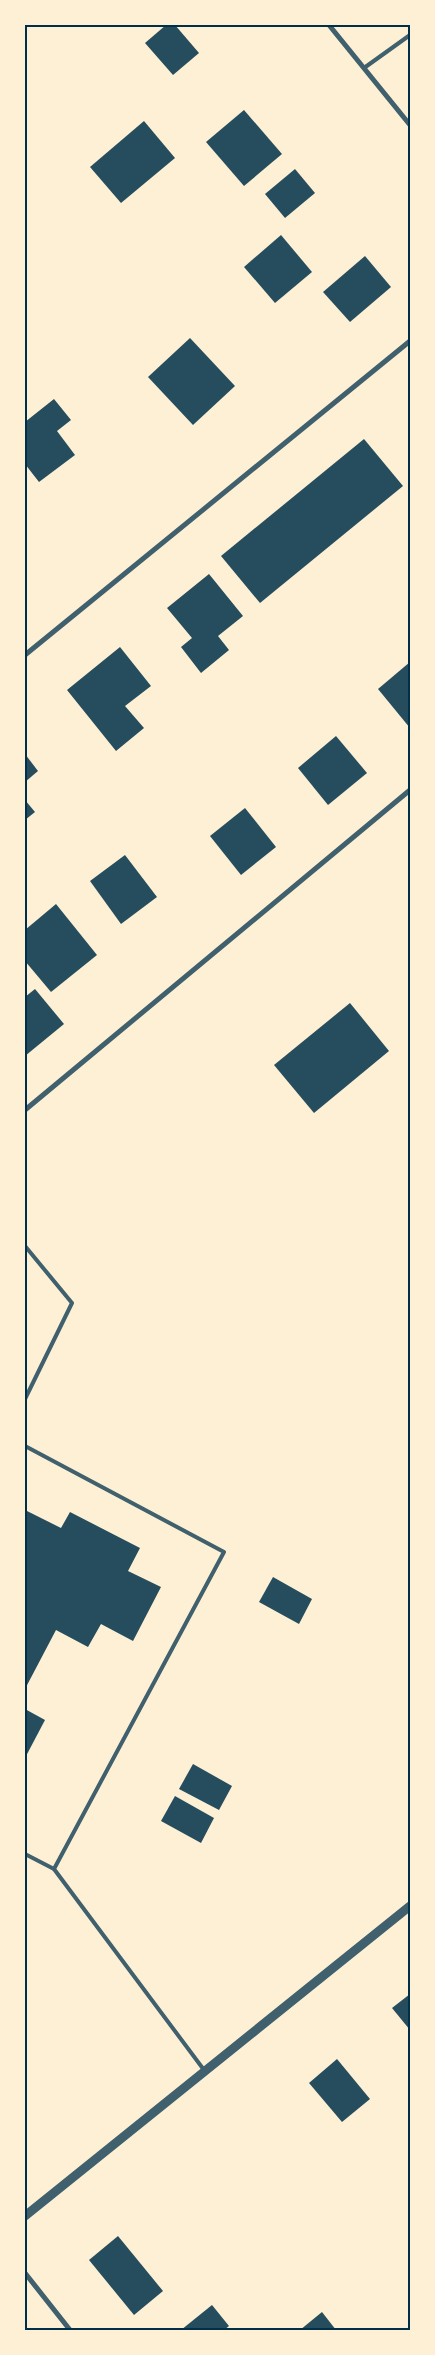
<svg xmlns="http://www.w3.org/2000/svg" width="435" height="2355" viewBox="0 0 435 2355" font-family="'Exo 2',sans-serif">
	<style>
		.building { fill: #264d5e }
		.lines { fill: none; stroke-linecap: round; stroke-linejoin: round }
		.service { stroke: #3f606c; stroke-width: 4 }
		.minor { stroke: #3f606c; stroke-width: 5 }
		.tertiary { stroke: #3f606c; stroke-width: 9 }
		.neatline { fill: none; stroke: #003049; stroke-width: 2 }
	</style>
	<rect width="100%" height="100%" fill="#fdf0d5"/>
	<g class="building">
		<polygon points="166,25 175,25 199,53 173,75 145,43"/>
		<polygon points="244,110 282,154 244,186 206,142"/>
		<polygon points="144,121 175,158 121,203 90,167"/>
		<polygon points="295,169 315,193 285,218 265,194"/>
		<polygon points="281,235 312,272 275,303 244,267"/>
		<polygon points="365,256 391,287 350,322 323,292"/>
		<polygon points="190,338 235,386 193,425 148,377"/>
		<polygon points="54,399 71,420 57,431 75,455 39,482 25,464 25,422"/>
		<polygon points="364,439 403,486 260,603 221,556"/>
		<polygon points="209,574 243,616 218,636 229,650 201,673 181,647 192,638 167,608"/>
		<polygon points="120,647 151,686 125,706 144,728 116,751 67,690"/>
		<polygon points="410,662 410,728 378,689"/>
		<polygon points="336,736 367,773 328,805 298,768"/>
		<polygon points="25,754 38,771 25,782"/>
		<polygon points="25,800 35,812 25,820"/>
		<polygon points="245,808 276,847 241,875 210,836"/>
		<polygon points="125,855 157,897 121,924 90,881"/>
		<polygon points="56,904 97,955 51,992 25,961 25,930"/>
		<polygon points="35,989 64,1024 25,1056 25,997"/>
		<polygon points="350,1003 389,1051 314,1113 274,1065"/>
		<polygon points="25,1510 61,1528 70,1512 140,1548 128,1571 161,1587 133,1641 101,1624 88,1647 56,1630 25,1689"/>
		<polygon points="273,1577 312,1599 299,1624 259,1602"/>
		<polygon points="25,1709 45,1720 25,1758"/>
		<polygon points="193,1764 232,1786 219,1810 179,1789"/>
		<polygon points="175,1796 214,1818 201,1843 161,1821"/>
		<polygon points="410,1994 410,2030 392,2008"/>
		<polygon points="337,2059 370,2099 342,2122 309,2083"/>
		<polygon points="118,2236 163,2291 134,2315 89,2260"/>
		<polygon points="212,2305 229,2326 224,2330 181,2330"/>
		<polygon points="322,2312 336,2330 300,2330"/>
	</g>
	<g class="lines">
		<g class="service">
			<polyline points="364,68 410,35"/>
			<polyline points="25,1246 72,1303 25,1399"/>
			<polyline points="25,1446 224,1552 54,1869 204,2070"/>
			<polyline points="25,1854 54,1869"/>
		</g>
		<g class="minor">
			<polyline points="329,25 410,125"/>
			<polyline points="25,655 410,341"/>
			<polyline points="25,1110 410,790"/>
			<polyline points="25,2273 70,2330"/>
		</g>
		<polyline class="tertiary" points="25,2216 410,1906"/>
	</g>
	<rect width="435" height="2355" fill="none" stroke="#fdf0d5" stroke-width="52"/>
	<rect x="26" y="26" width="383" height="2303" class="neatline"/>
</svg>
